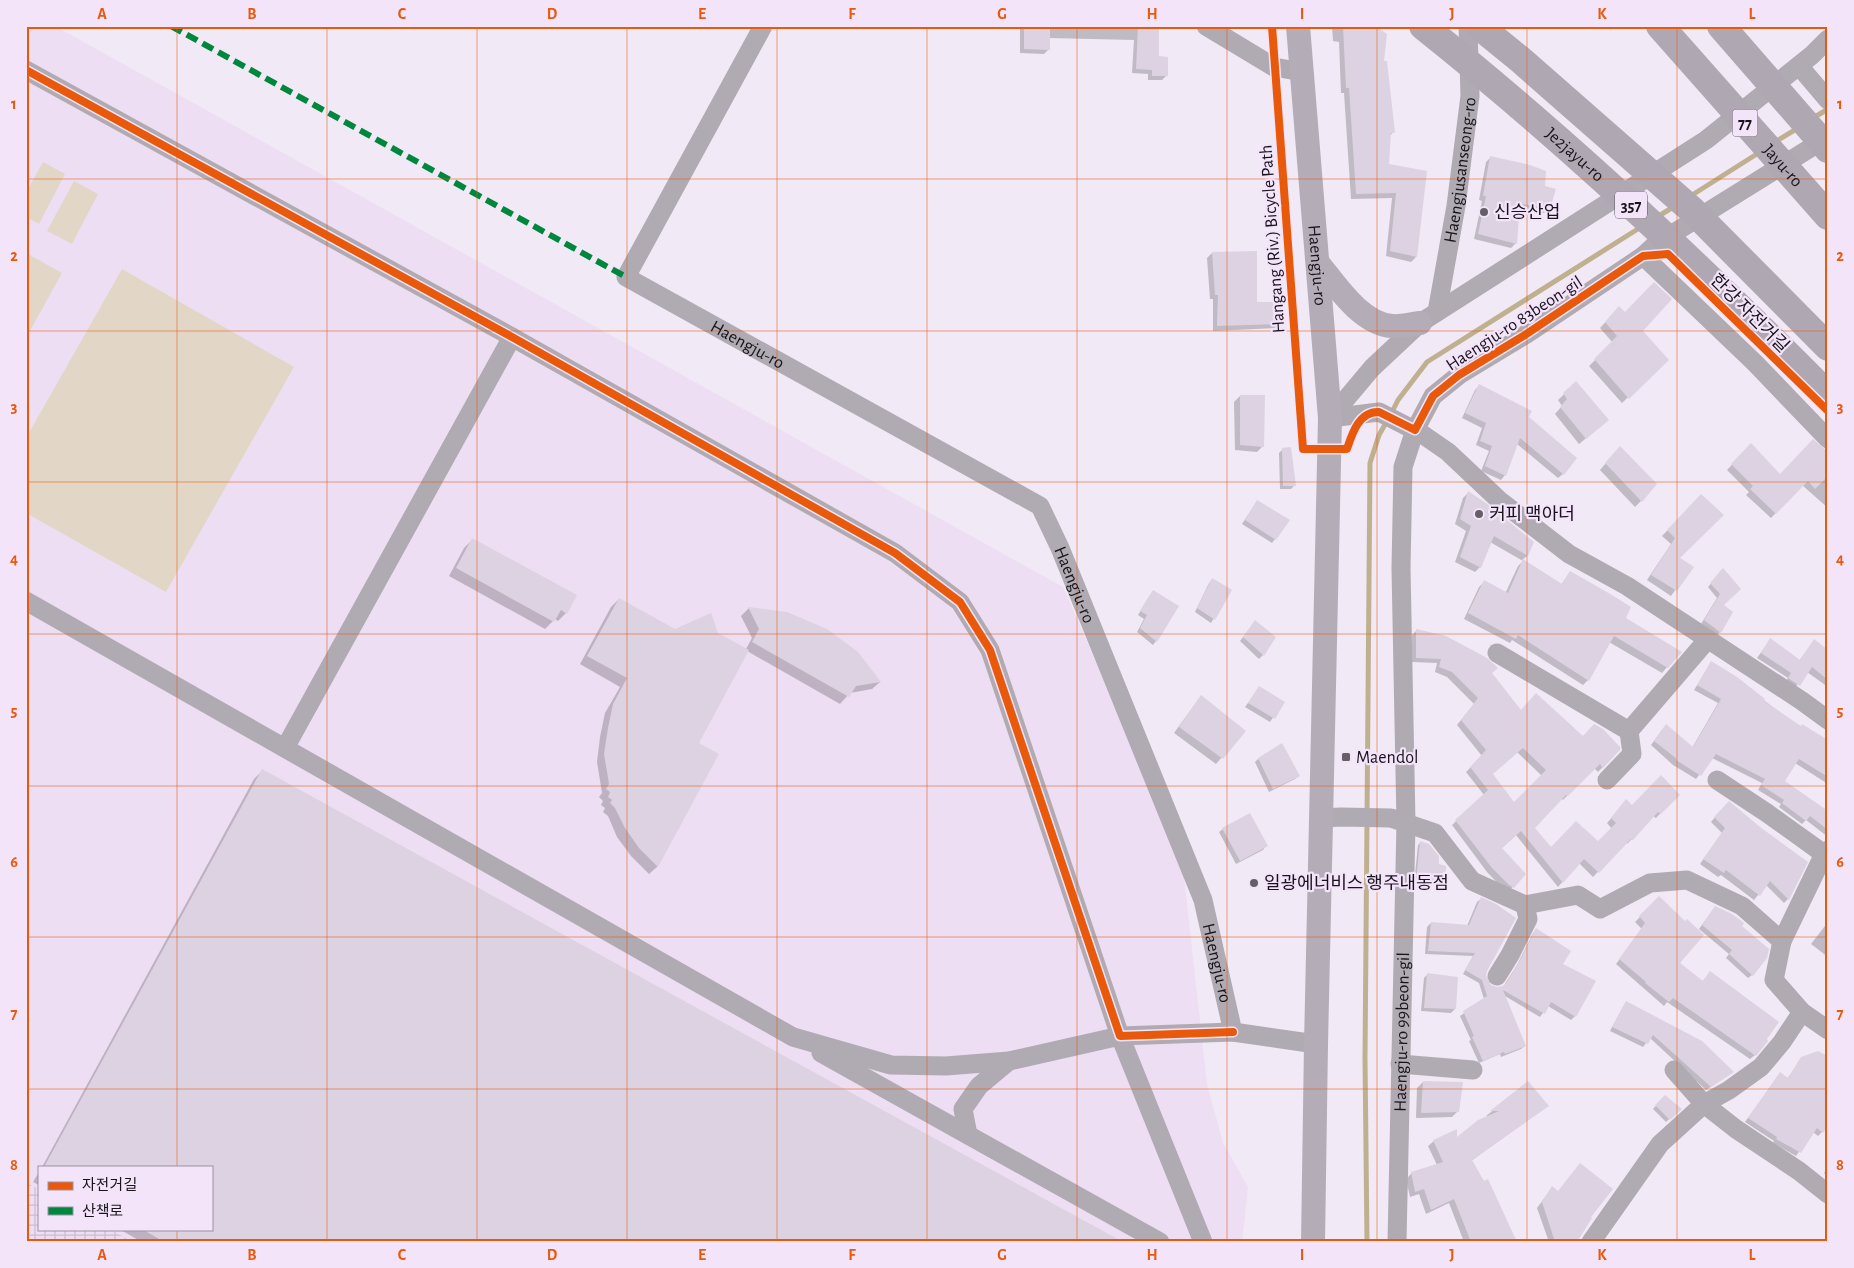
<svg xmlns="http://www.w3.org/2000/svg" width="1854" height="1268" viewBox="0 0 1854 1268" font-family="'Alegreya Sans','Noto Sans KR',sans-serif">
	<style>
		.built { fill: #eddef3; fill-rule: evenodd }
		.industrial { fill: url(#industrial-grid) }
		.garden { fill: #e2d7c6 }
		.shadow { fill: #0003; fill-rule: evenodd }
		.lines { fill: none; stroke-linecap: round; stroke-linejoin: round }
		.stream { stroke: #bfb190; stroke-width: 5 }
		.building { fill: #ddd2e1; fill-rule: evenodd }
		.minor { stroke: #b0aab2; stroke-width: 19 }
		.major { stroke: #b4adb7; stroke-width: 24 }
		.highway { stroke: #afa8b2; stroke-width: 28 }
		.quiet { stroke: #00873e; stroke-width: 6; stroke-dasharray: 12 6; stroke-linecap: butt }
		.cycleway-casing { stroke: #f3e4fa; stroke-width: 11 }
		.cycleway { stroke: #e8590c; stroke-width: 8 }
		.grid { fill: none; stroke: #e8590c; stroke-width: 1; stroke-opacity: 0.55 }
		.poi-dot { fill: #655f68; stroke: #f3e4fa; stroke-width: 2 }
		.labels { text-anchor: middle; stroke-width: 4.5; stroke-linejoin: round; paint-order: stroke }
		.shield { fill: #f3e4fa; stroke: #5a525f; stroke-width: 1 }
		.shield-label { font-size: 16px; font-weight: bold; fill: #19141c }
		.street-label { font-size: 18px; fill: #19141c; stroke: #f3e4fa }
		.poi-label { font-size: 18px; fill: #19141c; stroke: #f3e4fa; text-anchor: start }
		.neatline { fill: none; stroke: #e8590c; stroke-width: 2 }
		.grid-label { font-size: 16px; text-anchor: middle; font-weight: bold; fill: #e8590c }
	</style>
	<defs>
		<pattern id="industrial-grid" width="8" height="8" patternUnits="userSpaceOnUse" patternTransform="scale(1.25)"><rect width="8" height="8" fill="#eddef3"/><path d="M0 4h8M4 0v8" fill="none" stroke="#cbbed0"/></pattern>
	</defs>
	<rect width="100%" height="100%" fill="#f1e9f5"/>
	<path class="built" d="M26,26H55L1063,587L1182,859L1207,1084L1223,1143L1248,1187L1242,1242H26ZM39,1167H211V1229H39Z"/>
	<polygon class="industrial" points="26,1183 39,1189 39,1229 110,1229 132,1242 26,1242"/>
	<g class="garden">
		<polygon points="43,162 65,174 39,224 26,217 26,193"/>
		<polygon points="74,181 98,194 72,244 47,231"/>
		<polygon points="26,253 62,273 26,338"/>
		<polygon points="122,269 294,367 166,592 26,513 26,438"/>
	</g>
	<g class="shadow">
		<polygon points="1020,26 1158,26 1158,57 1167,75 1162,80 1148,80 1148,74 1132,73 1134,40 1049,38 1049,49 1044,54 1020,53"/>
		<polygon points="1332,26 1373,26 1383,62 1393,132 1390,136 1388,165 1416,257 1411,262 1386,256 1392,198 1351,199 1344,93 1341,93 1339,42 1333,41"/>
		<polygon points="1491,157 1543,187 1549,208 1544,213 1520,208 1518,217 1516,243 1511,248 1474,239 1482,201 1479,200 1486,162"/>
		<polygon points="1212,253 1256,304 1280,323 1275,328 1213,331 1213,299 1210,299 1207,258"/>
		<polygon points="1614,313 1641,331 1667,359 1622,403 1589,366 1613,343 1600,328"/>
		<polygon points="1576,383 1601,426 1579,444 1555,414 1562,406 1558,400"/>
		<polygon points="1479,386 1528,418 1563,474 1558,478 1517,444 1505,475 1501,480 1481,471 1489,451 1476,445 1482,428 1462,418 1475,390"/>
		<polygon points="1240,396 1263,446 1257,452 1235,450 1234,402"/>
		<polygon points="1751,445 1780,475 1828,454 1828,508 1802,485 1771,518 1746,495 1749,492 1727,470"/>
		<polygon points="1283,449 1295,485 1291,489 1280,489 1279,453"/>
		<polygon points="1614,454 1641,501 1635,507 1600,470"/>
		<polygon points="1468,493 1533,542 1527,556 1522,560 1561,585 1570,572 1624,618 1680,652 1662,673 1609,642 1588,680 1583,685 1512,640 1510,643 1464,619 1479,587 1484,582 1505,594 1518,566 1523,561 1490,542 1480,567 1475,572 1455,562 1466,531 1455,524 1463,498"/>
		<polygon points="1702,495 1678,558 1692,567 1671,596 1647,580 1671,544 1662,536"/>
		<polygon points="1257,501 1275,539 1272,543 1242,524"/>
		<polygon points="472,540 566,613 558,621 555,619 545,629 449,576 464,548"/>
		<polygon points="1723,570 1720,632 1716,636 1701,624 1717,598 1708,587"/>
		<polygon points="1212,580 1230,591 1211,623 1195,612 1209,583"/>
		<polygon points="1150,595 1156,641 1153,645 1137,632 1144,619 1138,615"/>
		<polygon points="619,599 675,631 717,634 746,649 752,638 741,616 749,608 880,682 872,689 850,693 840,704 747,651 697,743 717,754 657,867 649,874 631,856 617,837 608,816 603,812 605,808 601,805 603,801 599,797 602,793 597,762 600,737 605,713 620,687 580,664 611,607"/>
		<polygon points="1255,622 1263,655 1259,659 1240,641"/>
		<path d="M1417,630L1491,673L1521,712L1583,737L1619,750L1598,772L1594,768L1563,800L1561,798L1534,828L1551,848L1598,843L1612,829L1607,823L1622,806L1632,807L1678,795L1656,818L1653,816L1632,839L1627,844L1626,842L1593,877L1579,863L1558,887L1516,835L1501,849L1525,874L1508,892L1504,890L1487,872L1452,825L1484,795L1466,772L1482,756L1457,725L1474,704L1447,677L1435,672L1437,663L1412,662V635ZM1517,752L1542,776L1513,804L1492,774Z"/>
		<polygon points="1770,640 1799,661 1814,641 1828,651 1828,687 1807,672 1794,689 1784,683 1788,678 1757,658"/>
		<polygon points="1712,662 1800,727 1828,741 1828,784 1795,763 1783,781 1824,810 1828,804 1828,837 1806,820 1802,824 1779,807 1781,804 1758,790 1762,783 1712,758 1696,779 1673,765 1651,745 1662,730 1692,748 1718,703 1694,690"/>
		<polygon points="1259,688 1283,703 1270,722 1245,707"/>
		<polygon points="1201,696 1244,731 1216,764 1174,733"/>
		<polygon points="1258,759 1299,776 1295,779 1269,792 1255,762"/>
		<polygon points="262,771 1120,1242 142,1242 119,1229 211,1229 211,1167 42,1167 254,779"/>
		<polygon points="1724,807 1788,899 1784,903 1766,885 1754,900 1721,875 1718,877 1700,864 1722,833 1711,822"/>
		<polygon points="1223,829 1266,846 1263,850 1236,864 1219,832"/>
		<polygon points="1421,842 1437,865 1443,882 1440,885 1414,884 1418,845"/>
		<polygon points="1659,898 1678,963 1702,982 1710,973 1755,1055 1750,1059 1667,1002 1664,1006 1616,964 1642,929 1635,922"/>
		<polygon points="1481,899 1486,970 1484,976 1490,986 1497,988 1503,987 1517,965 1533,933 1536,930 1562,965 1575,1016 1571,1020 1548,1006 1540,1017 1505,996 1525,1046 1521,1049 1501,1057 1500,1054 1479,1063 1469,1041 1471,1040 1460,1016 1484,999 1479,983 1463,974 1473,956 1425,954 1427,927 1431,923 1467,926 1477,902"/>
		<polygon points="1712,911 1740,927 1752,975 1748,978 1726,958 1729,954 1699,929"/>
		<polygon points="1828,922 1828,957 1811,944"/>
		<polygon points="1427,975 1455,1009 1451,1013 1421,1011 1424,978"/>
		<polygon points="1626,1003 1733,1072 1706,1090 1650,1038 1643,1047 1610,1031 1623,1007"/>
		<polygon points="1802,1058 1822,1132 1818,1136 1813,1132 1796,1156 1773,1143 1774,1141 1745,1122 1777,1078 1787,1079"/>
		<polygon points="1423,1082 1458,1111 1452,1117 1416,1118 1417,1088"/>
		<polygon points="1528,1083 1547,1106 1471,1161 1517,1242 1464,1242 1449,1203 1426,1214 1419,1194 1410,1197 1406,1179 1412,1173 1437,1165 1428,1146 1434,1141 1455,1140 1490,1116 1486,1116"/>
		<polygon points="1661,1100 1680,1109 1666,1122 1653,1109"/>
		<polygon points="1828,1168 1828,1176 1824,1173"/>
		<polygon points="39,1172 39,1185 33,1182"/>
		<polygon points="1552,1188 1589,1217 1576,1242 1549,1242 1537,1208"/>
	</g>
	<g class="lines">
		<g class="stream">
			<polyline points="1813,118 1828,109"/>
			<polyline points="1775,142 1798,128"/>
			<polyline points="1689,197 1760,152"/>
			<polyline points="1657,217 1675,206"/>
			<polyline points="1391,414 1398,400 1427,362 1641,227"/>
			<polyline points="1367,1242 1365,1058 1370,463 1379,435 1387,421"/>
		</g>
	</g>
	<g class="building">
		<polygon points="1024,26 1050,26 1050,50 1024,49"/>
		<polygon points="1138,26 1159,26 1159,56 1168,57 1168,76 1152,76 1152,70 1136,69"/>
		<polygon points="1343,26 1375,26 1387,34 1384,61 1387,61 1395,133 1391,133 1389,164 1427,171 1417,257 1390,251 1396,193 1356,194 1349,88 1346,88"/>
		<polygon points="1490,156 1530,165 1546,171 1545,186 1556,189 1550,209 1523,204 1519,217 1517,244 1478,234 1486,196 1483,196"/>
		<polygon points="1257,251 1257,302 1280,302 1281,324 1217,326 1218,295 1215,295 1212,252"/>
		<polygon points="1654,282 1672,299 1643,331 1669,360 1629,399 1594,359 1617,336 1605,322 1619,306 1625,312"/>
		<polygon points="1576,381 1609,420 1586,439 1560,407 1567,399 1563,393"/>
		<polygon points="1479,384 1532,411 1529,417 1577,458 1564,475 1520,438 1506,476 1485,466 1492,446 1480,441 1486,423 1465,413"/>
		<polygon points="1240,395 1265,395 1264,447 1240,445"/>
		<polygon points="1813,439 1828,452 1828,476 1815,489 1808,481 1776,514 1750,489 1753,486 1731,464 1751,443 1780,474"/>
		<polygon points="1620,446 1657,484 1642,502 1605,463"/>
		<polygon points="1291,447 1296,486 1283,486 1282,448"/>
		<polygon points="1468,491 1486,503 1534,542 1528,556 1494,536 1481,568 1460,557 1471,526 1460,519"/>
		<polygon points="1701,494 1724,515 1680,558 1694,567 1677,591 1651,575 1675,538 1667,530"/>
		<polygon points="1257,500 1290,520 1276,540 1245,520"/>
		<polygon points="472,538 577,595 567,614 561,610 554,622 456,568"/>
		<polygon points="1523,559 1562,584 1570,571 1612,595 1631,607 1626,618 1682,652 1668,668 1614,636 1589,681 1518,635 1516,639 1468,613 1484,580 1508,593"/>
		<polygon points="1723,568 1741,589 1724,605 1733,612 1721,633 1704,620 1720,594 1710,583"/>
		<polygon points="1212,578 1232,590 1215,620 1197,608"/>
		<polygon points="1153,590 1179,606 1157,642 1140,628 1147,615 1140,611"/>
		<polygon points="619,598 675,629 711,613 718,633 749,650 699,743 719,754 658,867 639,848 625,828 615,808 610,803 612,800 608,797 610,792 606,789 609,784 604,754 608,728 613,704 627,678 587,656"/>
		<polygon points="748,607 787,612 827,629 858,652 881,682 856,686 849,697 752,642 759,629"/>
		<polygon points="1255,620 1276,637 1264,656 1243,637"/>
		<path d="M1416,629L1446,636L1487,658L1498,668L1492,673L1521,710L1536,693L1583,736L1594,724L1603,729L1620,747V750L1603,768L1600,764L1568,796L1566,795L1535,828L1551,847L1576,821L1598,841L1616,823L1611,818L1626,799L1632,805L1661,775L1680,795L1661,814L1658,812L1633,840L1631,839L1599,873L1584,859L1563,883L1521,831L1502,848L1526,874L1514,888L1509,885L1492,868L1455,820L1488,790L1470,767L1486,750L1461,720L1478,698L1452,672L1439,667L1441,659L1416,658ZM1523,748L1546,770L1514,802L1493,774Z"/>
		<polygon points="1770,638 1800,660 1814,639 1828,650 1828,680 1812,667 1800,686 1788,678 1791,673 1761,653"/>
		<polygon points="1711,661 1737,677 1765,699 1764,701 1801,726 1802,724 1828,740 1828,777 1799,759 1785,781 1828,811 1828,830 1810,816 1806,821 1782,803 1784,800 1761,785 1765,779 1716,754 1701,776 1676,760 1677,759 1654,741 1666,724 1693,747 1721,699 1697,685"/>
		<polygon points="1259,686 1285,702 1275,719 1248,703"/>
		<polygon points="1201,695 1246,731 1223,759 1179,727"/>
		<polygon points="1282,743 1300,776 1273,789 1258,758"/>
		<polygon points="262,769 1123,1242 164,1242 142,1229 211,1229 211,1167 44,1167"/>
		<polygon points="1729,801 1760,827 1808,862 1789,900 1770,881 1760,896 1726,870 1724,873 1703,859 1725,828 1714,817"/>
		<polygon points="1250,813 1268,846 1240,861 1222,828"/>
		<polygon points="1420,841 1429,844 1439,856 1439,864 1446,866 1445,882 1416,882"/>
		<polygon points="1659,896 1685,921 1687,919 1704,935 1680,963 1703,981 1710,971 1779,1022 1767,1039 1768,1041 1756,1056 1673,998 1669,1002 1645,983 1646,982 1619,959 1645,923 1639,916"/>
		<polygon points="1481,897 1496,904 1516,918 1487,971 1486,976 1491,985 1497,987 1503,986 1507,982 1520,960 1536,928 1571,951 1563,964 1596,981 1576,1017 1551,1002 1545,1014 1503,990 1526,1046 1505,1054 1504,1052 1483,1061 1472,1037 1474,1036 1463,1011 1487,996 1482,980 1465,970 1475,953 1428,951 1431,922 1469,925"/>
		<polygon points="1715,906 1732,914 1744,923 1742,926 1769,949 1767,958 1753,976 1729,954 1732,950 1702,925"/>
		<polygon points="1427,973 1458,977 1456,1009 1424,1008"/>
		<polygon points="1626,1001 1702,1041 1734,1072 1711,1087 1653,1035 1648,1044 1612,1027"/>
		<polygon points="1818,1051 1828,1056 1828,1126 1823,1133 1817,1128 1801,1153 1776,1139 1777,1137 1748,1118 1780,1072 1788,1078 1801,1057"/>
		<polygon points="1423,1081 1463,1082 1459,1112 1421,1113"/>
		<polygon points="1528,1081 1549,1106 1472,1160 1484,1181 1488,1179 1517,1242 1471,1242 1454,1199 1431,1210 1424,1189 1415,1192 1411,1172 1443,1162 1433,1140 1457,1129 1457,1137 1478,1120 1499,1111 1490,1111"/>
		<polygon points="1665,1095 1682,1109 1670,1120 1655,1105"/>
		<polygon points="1580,1163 1613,1189 1591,1217 1592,1218 1577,1242 1555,1242 1542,1202 1552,1186 1558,1191"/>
	</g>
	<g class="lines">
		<g class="minor">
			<path id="s1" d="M763,26L626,277L1040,506L1060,548L1203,900L1233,1032L1316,1044"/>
			<polyline points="1206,26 1274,67 1302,72"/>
			<polyline points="1799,66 1828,100"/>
			<polyline points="26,70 512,337 895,553 960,602 990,650 1120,1036 1233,1032"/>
			<polyline points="1643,256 1755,363 1828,439"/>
			<path id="s2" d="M1437,312L1456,206L1470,96L1468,26"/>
			<polyline points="1330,418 1372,368 1420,323 1706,140 1812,55 1828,39"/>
			<polyline points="1330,418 1379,412 1422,434 1448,452 1499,500 1569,554 1627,586 1802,701 1828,720"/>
			<polyline points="26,601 793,1037 891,1065 946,1066 1009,1061 1120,1036 1203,1242"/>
			<polyline points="1497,653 1629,731"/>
			<polyline points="285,748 512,337"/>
			<polyline points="1607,780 1632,754 1629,731 1708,639"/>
			<polyline points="1717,780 1767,813 1824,854"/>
			<polyline points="1321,818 1341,817 1391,818 1435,833 1472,881 1525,905 1578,895 1600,909 1650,883 1687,880 1742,906 1782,941 1774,980 1802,1012 1828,1030"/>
			<polyline points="1782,941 1824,854 1828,850"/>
			<polyline points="1497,976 1510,955 1528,919 1525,905"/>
			<polyline points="821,1053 1160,1242"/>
			<polyline points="1400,1064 1473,1070"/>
			<polyline points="1674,1070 1704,1104 1736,1129 1799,1171 1828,1194"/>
			<polyline points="968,1135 963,1109 979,1086 1009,1061"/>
			<path id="s3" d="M1397,1242L1406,823L1401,568L1403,467L1415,430L1433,396L1459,375L1525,335L1643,256L1656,244L1828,137"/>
			<polyline points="1591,1242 1660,1144 1704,1104 1729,1090 1761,1067 1782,1042 1802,1012"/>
		</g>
		<g class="major">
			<path id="s4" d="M1298,26L1330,418L1316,1044L1313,1242"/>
			<path d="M1318,263C1336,285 1361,324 1392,326C1401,327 1411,324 1420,323"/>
		</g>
		<g class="highway">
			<path id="s5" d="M1423,26C1566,140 1699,265 1828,395"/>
			<polyline points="1479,26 1522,61 1693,211 1828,347"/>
			<path id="s6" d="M1660,26L1828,216"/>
			<polyline points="1721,26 1828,149"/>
		</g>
		<polyline class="quiet" points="171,26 626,277"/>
		<g class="cycleway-casing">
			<g id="cycleway">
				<path d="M1272,26L1303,449H1347C1352,434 1359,411 1379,412L1415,430L1433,396L1459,375L1525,335L1643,256L1668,254L1828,411"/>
				<polyline points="26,70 512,337 895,553 960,602 990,650 1120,1036 1233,1032"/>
			</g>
		</g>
		<use href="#cycleway" class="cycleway"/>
	</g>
	<path class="grid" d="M177,26V1167M327,26V1242M477,26V1242M627,26V1242M777,26V1242M927,26V1242M1077,26V1242M1227,26V1242M1377,26V1242M1527,26V1242M1677,26V1242M26,179H1828M26,331H1828M26,482H1828M26,634H1828M26,786H1828M26,937H1828M26,1089H1828M177,1229V1242"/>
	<g class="poi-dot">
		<circle cx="1484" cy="212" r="5"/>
		<circle cx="1479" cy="514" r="5"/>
		<rect x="1341" y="752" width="10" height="10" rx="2.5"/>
		<circle cx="1254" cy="883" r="5"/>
	</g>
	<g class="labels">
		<g class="shield">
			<rect x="1732.5" y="109.5" width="25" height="27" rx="4"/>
			<rect x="1615" y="191.5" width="32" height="27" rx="4"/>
		</g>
		<g class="shield-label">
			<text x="1745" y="129">77</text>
			<text x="1631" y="211">357</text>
		</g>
		<g class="street-label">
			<text dy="6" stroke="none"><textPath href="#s5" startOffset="199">Je2jayu-ro</textPath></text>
			<text dy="6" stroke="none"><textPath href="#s6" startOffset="186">Jayu-ro</textPath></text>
			<text dy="6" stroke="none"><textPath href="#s2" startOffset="144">Haengjusanseong-ro</textPath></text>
			<text transform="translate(1272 239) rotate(-94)" y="6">Hangang (Riv.) Bicycle Path</text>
			<text dy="6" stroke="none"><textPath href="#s4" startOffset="240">Haengju-ro</textPath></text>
			<text transform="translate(1750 313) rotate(45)" y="6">한강 자전거길</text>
			<text transform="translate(1514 323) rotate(-33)" y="6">Haengju-ro 83beon-gil</text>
			<text dy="6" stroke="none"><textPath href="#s1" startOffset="425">Haengju-ro</textPath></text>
			<text dy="6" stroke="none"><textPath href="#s1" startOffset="845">Haengju-ro</textPath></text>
			<text dy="6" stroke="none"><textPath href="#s1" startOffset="1250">Haengju-ro</textPath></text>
			<text dy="6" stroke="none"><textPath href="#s3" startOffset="210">Haengju-ro 99beon-gil</textPath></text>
		</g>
		<g class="poi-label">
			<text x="1494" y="218">신승산업</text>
			<text x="1489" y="520">커피 맥아더</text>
			<text x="1356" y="763">Maendol</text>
			<text x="1264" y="889">일광에너비스 행주내동점</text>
		</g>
	</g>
	<rect width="1854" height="1268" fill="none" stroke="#f3e4fa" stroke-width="55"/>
	<rect x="38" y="1166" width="175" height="65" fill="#f3e4fa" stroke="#9c91a1"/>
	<rect x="48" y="1182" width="25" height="8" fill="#e8590c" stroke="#9c91a1"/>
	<text x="82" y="1190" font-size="15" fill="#19141c">자전거길</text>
	<rect x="48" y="1207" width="25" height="8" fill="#00873e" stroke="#9c91a1"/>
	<text x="82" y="1216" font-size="15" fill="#19141c">산책로</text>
	<rect x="28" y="28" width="1798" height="1212" class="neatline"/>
	<g class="grid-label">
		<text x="102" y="19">A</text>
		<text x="252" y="19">B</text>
		<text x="402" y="19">C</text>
		<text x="552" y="19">D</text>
		<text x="702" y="19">E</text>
		<text x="852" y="19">F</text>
		<text x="1002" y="19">G</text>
		<text x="1152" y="19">H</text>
		<text x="1302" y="19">I</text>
		<text x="1452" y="19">J</text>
		<text x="1602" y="19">K</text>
		<text x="1752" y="19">L</text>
		<text x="14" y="109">1</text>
		<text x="1840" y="109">1</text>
		<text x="14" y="261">2</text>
		<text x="1840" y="261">2</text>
		<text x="14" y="412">3</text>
		<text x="1840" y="412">3</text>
		<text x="14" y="564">4</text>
		<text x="1840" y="564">4</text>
		<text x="14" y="716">5</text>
		<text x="1840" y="716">5</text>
		<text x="14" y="867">6</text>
		<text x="1840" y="867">6</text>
		<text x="14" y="1019">7</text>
		<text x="1840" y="1019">7</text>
		<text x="14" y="1170">8</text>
		<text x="1840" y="1170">8</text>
		<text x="102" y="1260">A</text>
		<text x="252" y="1260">B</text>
		<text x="402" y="1260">C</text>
		<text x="552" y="1260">D</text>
		<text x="702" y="1260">E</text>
		<text x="852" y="1260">F</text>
		<text x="1002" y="1260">G</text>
		<text x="1152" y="1260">H</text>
		<text x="1302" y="1260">I</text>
		<text x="1452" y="1260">J</text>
		<text x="1602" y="1260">K</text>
		<text x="1752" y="1260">L</text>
	</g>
</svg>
